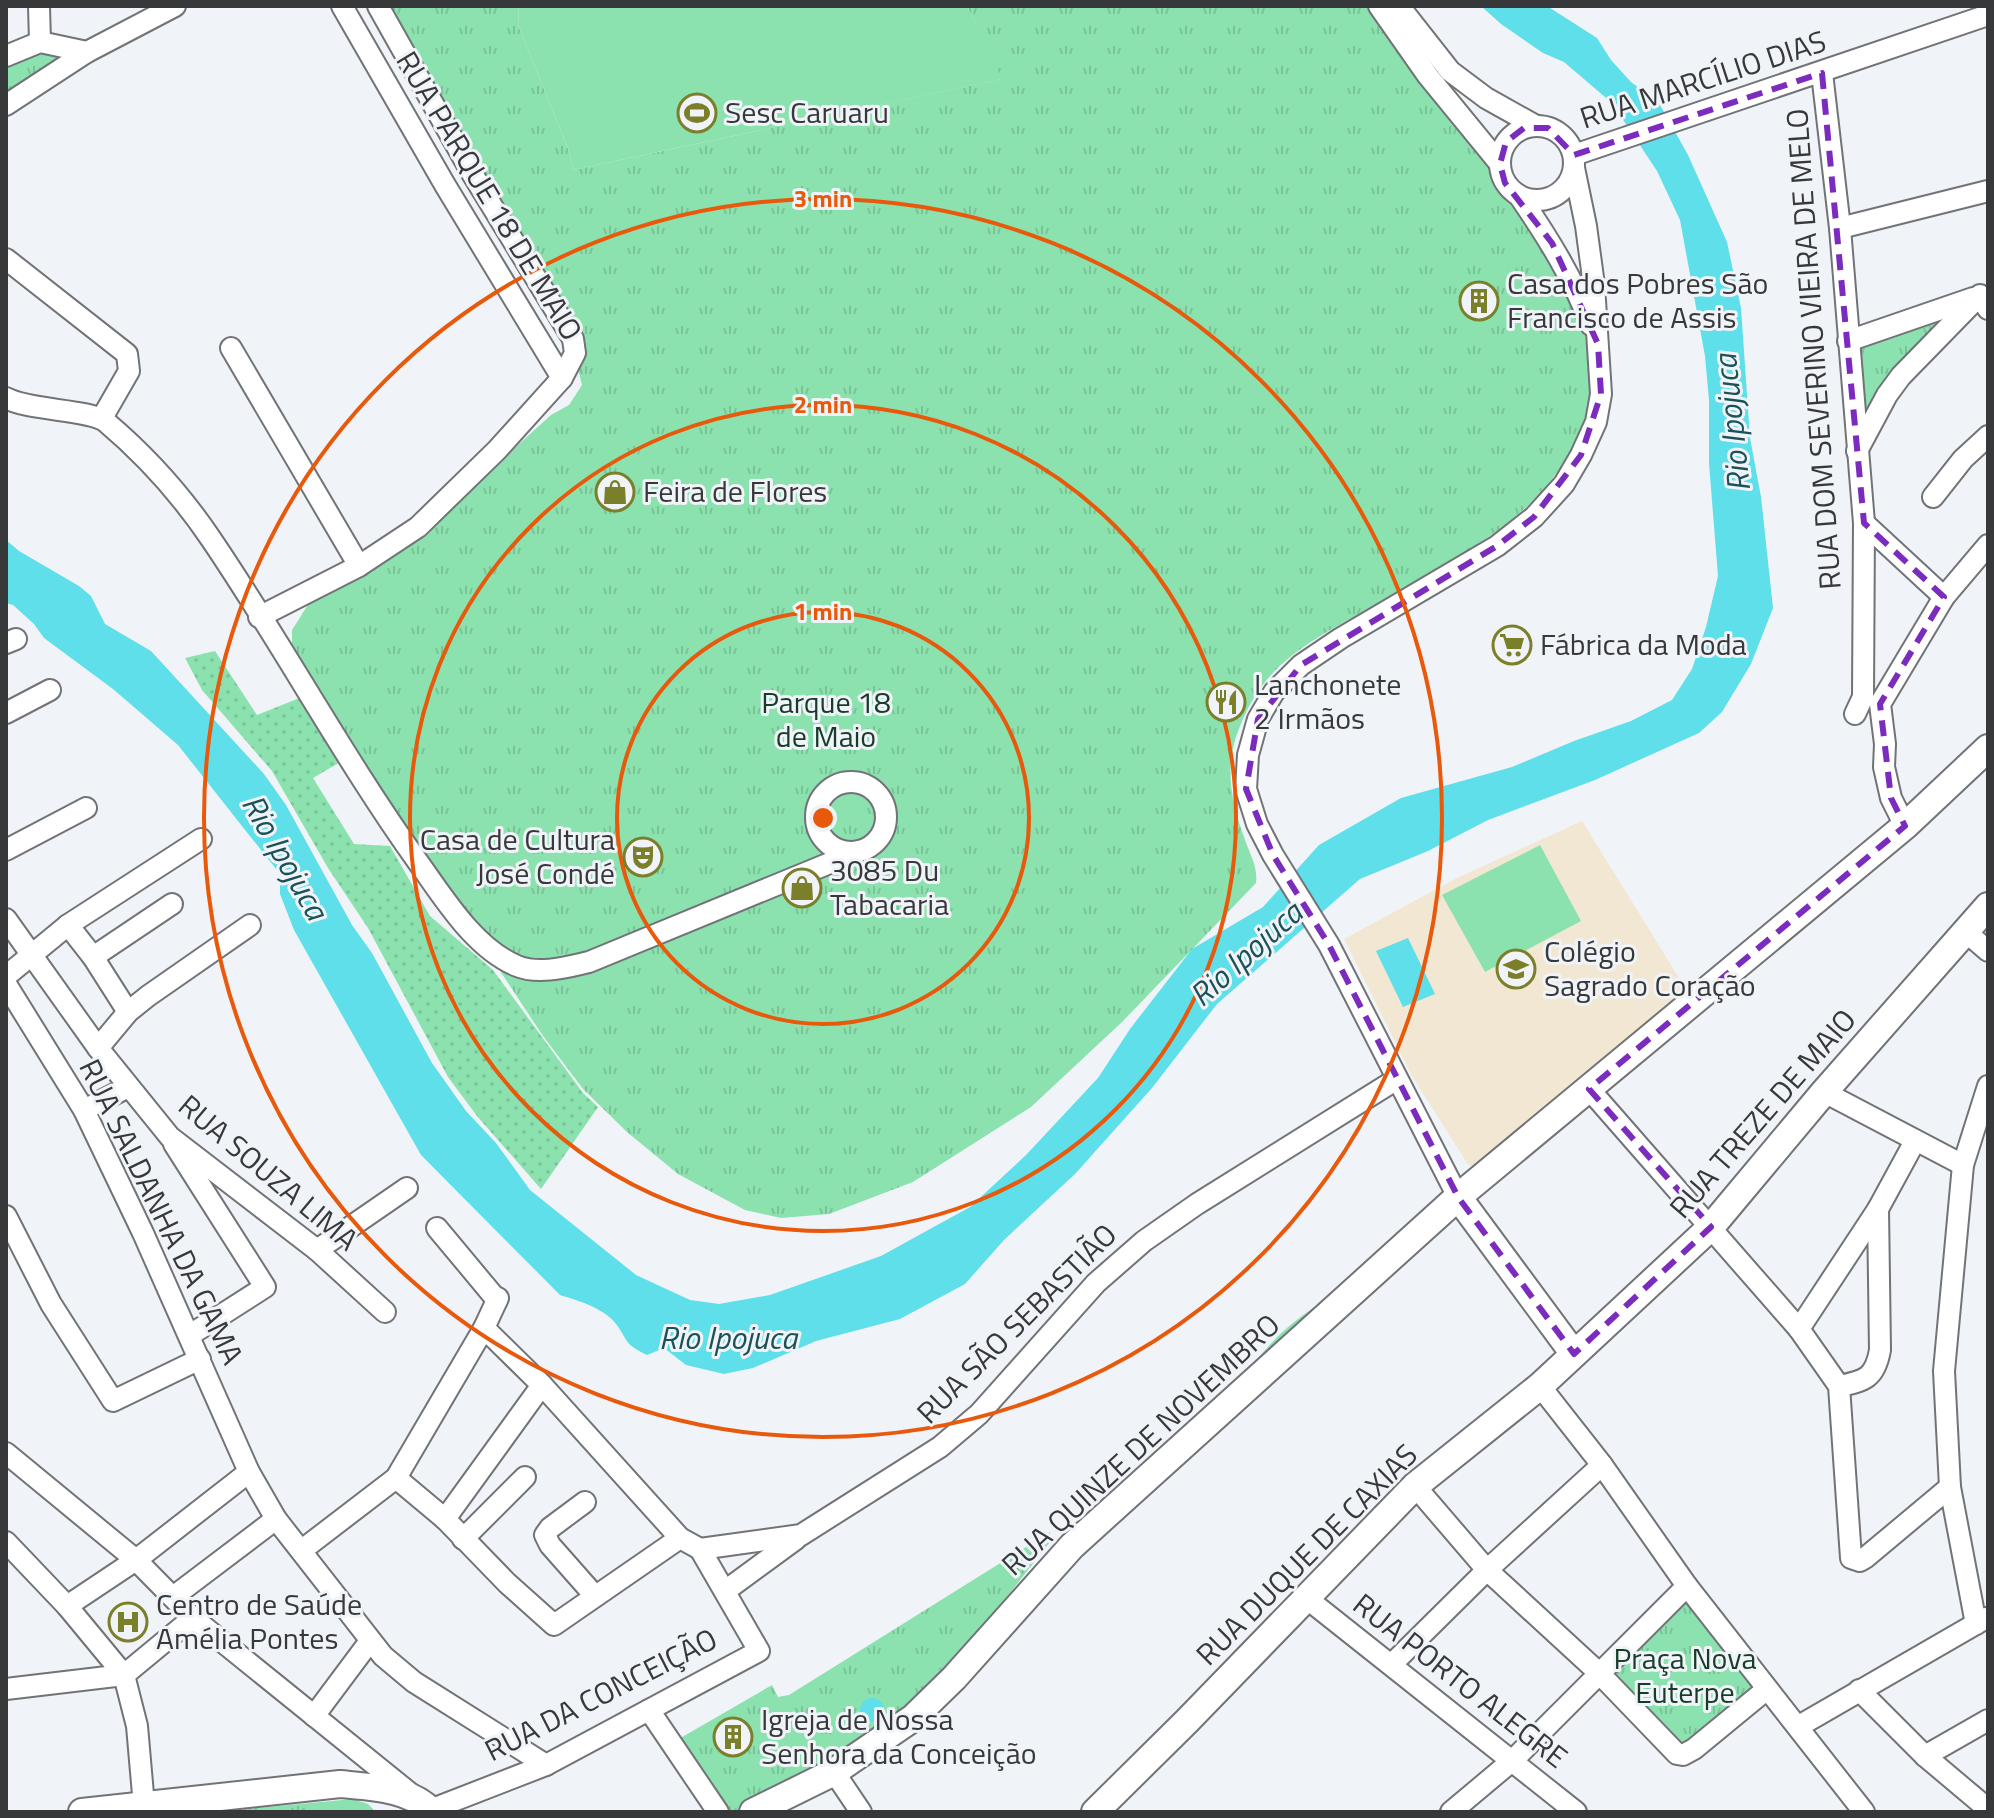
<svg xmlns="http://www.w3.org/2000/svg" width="1994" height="1818" viewBox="0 0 1994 1818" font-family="'Titillium Web',sans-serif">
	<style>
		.education { fill: #f2e7d3 }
		.grass { fill: url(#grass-dots) }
		.park { fill: url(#park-tufts) }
		.garden { fill: #8be2af }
		.water { fill: #5edfea }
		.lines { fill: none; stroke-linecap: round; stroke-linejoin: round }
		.minor-casing { stroke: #717377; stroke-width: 24 }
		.major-casing { stroke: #717377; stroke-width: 30 }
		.minor { stroke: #fff; stroke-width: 20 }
		.major { stroke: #fff; stroke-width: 26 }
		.marked { fill: none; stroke: #7b2cbf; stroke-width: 6; stroke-dasharray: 16 10; stroke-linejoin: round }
		.ring { fill: none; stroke: #e8590c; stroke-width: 4 }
		.labels { text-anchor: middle; stroke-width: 6; stroke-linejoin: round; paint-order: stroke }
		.street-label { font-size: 30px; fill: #37383a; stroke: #f0f3f7 }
		.poi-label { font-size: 30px; fill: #37383a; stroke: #f0f3f7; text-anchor: start }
		.park-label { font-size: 30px; fill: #173d28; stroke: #f0f3f7 }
		.water-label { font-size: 32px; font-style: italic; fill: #1a5257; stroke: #f0f3f7 }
		.centre { fill: #e8590c; stroke: #f0f3f7; stroke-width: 4 }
		.ring-label { font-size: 24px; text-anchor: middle; font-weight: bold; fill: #e8590c; stroke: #f0f3f7; stroke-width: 6; stroke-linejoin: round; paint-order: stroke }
	</style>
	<defs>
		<pattern id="grass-dots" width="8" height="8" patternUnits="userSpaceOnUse" patternTransform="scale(2)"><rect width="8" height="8" fill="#8be2af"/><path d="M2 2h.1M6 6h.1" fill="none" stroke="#79c397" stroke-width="1.8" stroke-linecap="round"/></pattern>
		<pattern id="park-tufts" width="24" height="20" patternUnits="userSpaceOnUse" patternTransform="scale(2)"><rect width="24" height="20" fill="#8be2af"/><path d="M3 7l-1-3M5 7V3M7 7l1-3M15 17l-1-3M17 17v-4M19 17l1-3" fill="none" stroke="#79c397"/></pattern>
	</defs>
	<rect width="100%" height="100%" fill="#f0f3f7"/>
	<polygon class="education" points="1582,821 1692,999 1475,1170 1467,1163 1412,1076 1344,939 1457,878"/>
	<polygon class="grass" points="215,651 257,715 302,697 342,761 313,778 354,844 390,846 430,916 493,970 583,1093 598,1107 541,1189 477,1116 448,1077 368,928 328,868 272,771 202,690 185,658"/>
	<g class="park">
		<path d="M386,6H519L518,25L568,148L573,170L1001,79L967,6H1377C1403,46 1430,86 1459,126C1494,173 1527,220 1556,272C1569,295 1582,317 1589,343C1594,363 1593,395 1589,415C1584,437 1559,471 1545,488C1499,540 1430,571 1371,607C1308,643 1261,663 1236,737C1225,771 1232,804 1244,837C1249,853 1258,865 1256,883L1122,1022L1031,1107L913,1182L829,1214L781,1218L745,1210L678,1174L627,1132L583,1089L543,1036L465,918L418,852L292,651V630L313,597L405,547L551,415L569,405L582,385L578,369Z"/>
		<polygon points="44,47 75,56 6,99 6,65"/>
		<polygon points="1957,317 1862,435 1856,346"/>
		<path d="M1341,1292L1241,1383C1267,1341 1298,1314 1341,1292Z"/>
		<polygon points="1050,1532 1050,1542 933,1691 818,1776 742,1812 725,1812 677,1740 772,1685 778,1697 789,1695"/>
		<polygon points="1685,1593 1759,1686 1683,1752 1609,1669"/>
		<polygon points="353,1799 368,1804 376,1812 213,1812"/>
	</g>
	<g class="garden">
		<polygon points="519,6 967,6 1002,79 573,170 568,148 518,25"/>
		<polygon points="1540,845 1581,921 1485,972 1442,895"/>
		<polygon points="353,1805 368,1812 325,1812 320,1808"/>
	</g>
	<g class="water">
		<path d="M1481,6H1547L1597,38L1611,60L1631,82L1659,103L1688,155L1727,242L1741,308L1750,438L1761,497L1773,608L1751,664L1722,712L1699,733L1595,780L1488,820L1428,851L1360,879L1217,1004L1152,1088L1075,1174L1004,1240L965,1284L900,1319L816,1341L753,1368L724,1374L686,1365L664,1348L647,1355C623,1343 630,1343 616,1324C604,1308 579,1301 560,1295L421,1155L294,930L280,894V874L178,745L113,689L44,638L34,624L13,605L6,603V540L19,551L79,586L91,596L105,624L151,651L264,774L286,805L352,925L372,953L432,1063L466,1111L496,1143L530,1190L636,1275L690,1300L719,1304L770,1295L881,1256L970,1207L1026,1155L1098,1078L1130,1029L1192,949L1263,907L1319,845L1401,798L1512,767L1574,741L1631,721L1672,700L1692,669L1706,627L1718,576L1709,463V400L1705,356L1680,220L1657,171L1612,103L1564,62L1543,53L1501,24Z"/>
		<polygon points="1408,938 1435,994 1403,1007 1376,951"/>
		<circle cx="872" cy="1710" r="12"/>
	</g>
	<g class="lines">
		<g class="minor-casing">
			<g id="minor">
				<polyline points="39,6 40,42"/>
				<polyline points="342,6 445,185 562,378"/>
				<polyline points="1379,6 1428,76 1500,164"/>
				<polyline points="1399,6 1450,71 1486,98 1536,126"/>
				<polyline points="6,56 40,42 87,52"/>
				<polyline points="1822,73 1840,228 1864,523 1863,697 1855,714"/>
				<polyline points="6,105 87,52 175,6"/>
				<circle cx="1537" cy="163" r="37"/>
				<polyline points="1574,155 1988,15"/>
				<path d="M1520,197C1548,238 1573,278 1591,325"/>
				<polyline points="1840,228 1988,191"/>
				<polyline points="6,259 127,354 129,371 102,418"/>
				<polyline points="1848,341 1973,298"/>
				<polyline points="231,348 359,566"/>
				<path d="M6,398C29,411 91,409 106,422C145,455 182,496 211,539C283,645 343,757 418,862C444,898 474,948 517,966C539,975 567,967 589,962L859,851"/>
				<polyline points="1857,451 1887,395 1901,376 1980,295 1988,309"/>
				<polyline points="1933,497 1963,459 1988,436"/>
				<polyline points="1864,523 1944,597"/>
				<polyline points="259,617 359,566 418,527 497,450 562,378 575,353 573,339 473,175 378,6"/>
				<polyline points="6,643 16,639"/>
				<polyline points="6,713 50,690"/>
				<circle cx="851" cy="817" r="35"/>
				<polyline points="1905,826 1891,798 1884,767 1885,744 1880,704 1944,597 1988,545"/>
				<polyline points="6,850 86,808"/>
				<polyline points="6,919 98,1048 170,1137 317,1250 385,1312"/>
				<polyline points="68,925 93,957 128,1012"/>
				<polyline points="1966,932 1988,951"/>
				<polyline points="93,957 172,904"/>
				<polyline points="6,976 68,925 201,839"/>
				<polyline points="6,984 84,1110 143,1233 249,1472 276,1519 383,1656 414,1682 546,1765"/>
				<polyline points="98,1048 128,1012 148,996 250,925"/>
				<polyline points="1589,1089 1799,1329 1839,1386 1851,1558 1860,1561 1865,1558 1950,1487"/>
				<polyline points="1824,1092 1963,1165"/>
				<polyline points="84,1110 128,1087"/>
				<polyline points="174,1144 265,1287 190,1335"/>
				<polyline points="1458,1197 1329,945 1273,855 1257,824 1246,789 1248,755 1258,719 1274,692 1301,665 1341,638 1497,546 1534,517 1564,484 1581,455 1596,422 1601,394 1594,285 1586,226 1574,168"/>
				<polyline points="6,1216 51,1304 113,1401 200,1359"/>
				<polyline points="437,1228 497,1300"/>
				<polyline points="317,1250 407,1188"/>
				<polyline points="1799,1329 1878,1209 1915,1141"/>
				<polyline points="1540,1386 1602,1465 1687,1586 1864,1812"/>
				<path d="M1839,1386C1865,1381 1875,1378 1880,1350L1878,1209"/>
				<polyline points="6,1453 136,1560 193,1618 411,1794"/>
				<polyline points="396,1478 445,1519 507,1583 554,1625 680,1538"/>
				<polyline points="1415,1486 1487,1570 1599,1673 1677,1754 1683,1755 1694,1749 1767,1689"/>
				<polyline points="585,1502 550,1528 545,1535 550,1545 595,1596"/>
				<polyline points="445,1519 542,1385"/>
				<polyline points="463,1539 525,1477"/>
				<polyline points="6,1542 67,1606 124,1675 137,1726 144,1806"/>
				<polyline points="700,1549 801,1535 940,1447 979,1414 1096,1283 1144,1241 1197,1204 1397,1079"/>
				<polyline points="302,1550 396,1478 484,1328 498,1298"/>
				<polyline points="725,1591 796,1539"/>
				<polyline points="173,1597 276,1519"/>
				<polyline points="1305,1597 1576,1812"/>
				<polyline points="67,1606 136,1560 249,1472"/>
				<polyline points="1976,1624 1950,1487 1944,1371 1963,1165 1988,1086"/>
				<polyline points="1392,1664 1487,1570 1602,1465"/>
				<polyline points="124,1675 193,1618"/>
				<polyline points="6,1689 124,1675"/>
				<polyline points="1859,1690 1925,1756 1988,1809"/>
				<polyline points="649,1710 718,1812"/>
				<polyline points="314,1716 370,1641"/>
				<polyline points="1799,1726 1986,1618"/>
				<polyline points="1925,1756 1988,1720"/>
				<polyline points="834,1772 861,1812"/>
				<polyline points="430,1810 546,1765 759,1651 700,1549 680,1538 542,1385 484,1328"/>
				<polyline points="1451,1812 1513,1760 1687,1586"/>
			</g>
		</g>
		<g class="major-casing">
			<g id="major">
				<polyline points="1458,1197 1574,1354"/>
				<path d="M82,1812L340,1784C371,1787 410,1788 432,1812"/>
				<polyline points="753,1812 834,1772 913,1718 954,1678 1072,1546 1458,1197 1905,826 1988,748"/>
				<polyline points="1095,1812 1187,1721 1415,1486 1540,1386 1711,1227 1824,1092 1988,906"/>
			</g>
		</g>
		<use href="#minor" class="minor"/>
		<use href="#major" class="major"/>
	</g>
	<path class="marked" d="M1822,73L1864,523L1944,597L1880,704L1891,798L1905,826L1589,1089L1711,1227L1574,1354L1458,1197L1329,945L1273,855L1246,789L1258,719L1301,665L1497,546L1534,517L1581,455L1601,394L1598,344L1552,243L1505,183L1500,164L1506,142L1524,128H1548L1574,155Z"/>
	<g class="ring">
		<circle cx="823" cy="818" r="206"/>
		<circle cx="823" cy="818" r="413"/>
		<circle cx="823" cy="818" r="619"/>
	</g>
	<defs>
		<g id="stadium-ring" transform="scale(2)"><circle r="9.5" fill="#f0f3f7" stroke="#7c7f29" stroke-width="1.5"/><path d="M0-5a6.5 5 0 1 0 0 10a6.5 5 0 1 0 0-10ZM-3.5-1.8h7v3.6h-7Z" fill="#7c7f29"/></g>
		<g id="building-ring" transform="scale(2)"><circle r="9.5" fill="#f0f3f7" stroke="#7c7f29" stroke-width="1.5"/><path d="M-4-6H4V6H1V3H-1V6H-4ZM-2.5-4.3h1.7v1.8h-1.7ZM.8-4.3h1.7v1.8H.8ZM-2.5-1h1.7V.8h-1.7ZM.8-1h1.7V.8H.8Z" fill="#7c7f29"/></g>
		<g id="shop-ring" transform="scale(2)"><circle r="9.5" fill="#f0f3f7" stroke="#7c7f29" stroke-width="1.5"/><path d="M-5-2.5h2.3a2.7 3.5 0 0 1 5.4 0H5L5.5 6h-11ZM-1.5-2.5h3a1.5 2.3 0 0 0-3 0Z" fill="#7c7f29"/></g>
		<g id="supermarket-ring" transform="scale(2)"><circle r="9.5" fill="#f0f3f7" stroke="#7c7f29" stroke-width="1.5"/><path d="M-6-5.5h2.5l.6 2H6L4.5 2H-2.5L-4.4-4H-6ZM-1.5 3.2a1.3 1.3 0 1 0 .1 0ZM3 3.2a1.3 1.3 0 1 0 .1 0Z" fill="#7c7f29"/></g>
		<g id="restaurant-ring" transform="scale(2)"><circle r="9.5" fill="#f0f3f7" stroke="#7c7f29" stroke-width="1.5"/><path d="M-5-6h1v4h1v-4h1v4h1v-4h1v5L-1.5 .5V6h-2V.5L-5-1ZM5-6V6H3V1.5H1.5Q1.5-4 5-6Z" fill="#7c7f29"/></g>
		<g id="theatre-ring" transform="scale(2)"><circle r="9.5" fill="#f0f3f7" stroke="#7c7f29" stroke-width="1.5"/><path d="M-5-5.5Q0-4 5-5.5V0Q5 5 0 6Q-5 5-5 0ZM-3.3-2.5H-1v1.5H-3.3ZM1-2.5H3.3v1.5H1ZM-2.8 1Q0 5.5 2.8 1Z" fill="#7c7f29"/></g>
		<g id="school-ring" transform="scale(2)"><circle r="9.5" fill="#f0f3f7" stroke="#7c7f29" stroke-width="1.5"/><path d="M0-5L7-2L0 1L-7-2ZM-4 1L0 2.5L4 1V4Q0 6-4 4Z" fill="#7c7f29"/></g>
		<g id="hospital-ring" transform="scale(2)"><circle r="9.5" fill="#f0f3f7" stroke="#7c7f29" stroke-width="1.5"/><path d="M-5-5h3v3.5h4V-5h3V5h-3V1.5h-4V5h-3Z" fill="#7c7f29"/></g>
	</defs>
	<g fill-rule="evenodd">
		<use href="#stadium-ring" x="697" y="113"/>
		<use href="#building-ring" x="1479" y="301"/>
		<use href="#shop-ring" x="615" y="492"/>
		<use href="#supermarket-ring" x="1512" y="645"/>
		<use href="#restaurant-ring" x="1226" y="702"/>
		<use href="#theatre-ring" x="643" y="857"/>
		<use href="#shop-ring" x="802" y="888"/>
		<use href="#school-ring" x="1516" y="969"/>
		<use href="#hospital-ring" x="128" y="1622"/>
		<use href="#building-ring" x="733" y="1737"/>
	</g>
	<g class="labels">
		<g class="street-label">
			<text transform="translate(1703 80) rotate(-18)" y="10">RUA MARCÍLIO DIAS</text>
			<text transform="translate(489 196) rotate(59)" y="10">RUA PARQUE 18 DE MAIO</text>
			<text transform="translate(1814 349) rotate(-94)" y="10">RUA DOM SEVERINO VIEIRA DE MELO</text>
			<text transform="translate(1763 1114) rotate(-49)" y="10">RUA TREZE DE MAIO</text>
			<text transform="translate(268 1173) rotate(40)" y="10">RUA SOUZA LIMA</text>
			<text transform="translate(161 1212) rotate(64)" y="10">RUA SALDANHA DA GAMA</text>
			<text transform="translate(1017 1324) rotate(-45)" y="10">RUA SÃO SEBASTIÃO</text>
			<text transform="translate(1141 1445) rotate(-43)" y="10">RUA QUINZE DE NOVEMBRO</text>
			<text transform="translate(1307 1555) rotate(-45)" y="10">RUA DUQUE DE CAXIAS</text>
			<text transform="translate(1460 1681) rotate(38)" y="10">RUA PORTO ALEGRE</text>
			<text transform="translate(601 1695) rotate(-27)" y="10">RUA DA CONCEIÇÃO</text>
		</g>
		<g class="poi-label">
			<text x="725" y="123">Sesc Caruaru</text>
			<text x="1507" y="294">Casa dos Pobres São<tspan x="1507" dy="34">Francisco de Assis</tspan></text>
			<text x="643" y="502">Feira de Flores</text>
			<text x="1540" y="655">Fábrica da Moda</text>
			<text x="1254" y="695">Lanchonete<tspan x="1254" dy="34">2 Irmãos</tspan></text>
			<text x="615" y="850" text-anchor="end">Casa de Cultura<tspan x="615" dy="34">José Condé</tspan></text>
			<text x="830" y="881">3085 Du<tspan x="830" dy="34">Tabacaria</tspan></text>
			<text x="1544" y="962">Colégio<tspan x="1544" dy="34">Sagrado Coração</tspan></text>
			<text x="156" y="1615">Centro de Saúde<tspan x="156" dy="34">Amélia Pontes</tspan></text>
			<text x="761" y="1730">Igreja de Nossa<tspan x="761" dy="34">Senhora da Conceição</tspan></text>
		</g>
		<g class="park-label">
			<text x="826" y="713">Parque 18<tspan x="826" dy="34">de Maio</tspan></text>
			<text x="1685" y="1669">Praça Nova<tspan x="1685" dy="34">Euterpe</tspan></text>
		</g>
		<g class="water-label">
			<text transform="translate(1732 423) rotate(-96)" y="11">Rio Ipojuca</text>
			<text transform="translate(285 857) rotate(60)" y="11">Rio Ipojuca</text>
			<text transform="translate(1246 954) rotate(-42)" y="11">Rio Ipojuca</text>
			<text x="728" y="1349">Rio Ipojuca</text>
		</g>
	</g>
	<circle cx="823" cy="818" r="12" class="centre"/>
	<g class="ring-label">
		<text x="823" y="207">3 min</text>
		<text x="823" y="413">2 min</text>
		<text x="823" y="620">1 min</text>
	</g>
	<rect width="1994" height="1818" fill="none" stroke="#37383a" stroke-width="16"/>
</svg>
